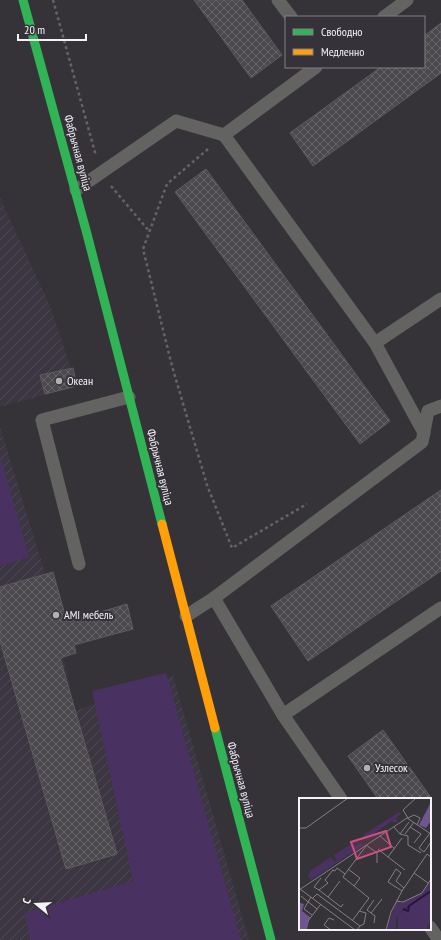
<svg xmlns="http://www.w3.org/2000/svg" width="441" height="940" viewBox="0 0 441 940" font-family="'PT Sans Narrow',sans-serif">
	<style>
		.industrial { fill: url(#industrial-furrows) }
		.green { fill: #493262 }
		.building { fill: url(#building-cross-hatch); stroke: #5c5b5f }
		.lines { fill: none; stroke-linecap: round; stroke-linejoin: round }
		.path { stroke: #656465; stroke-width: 2.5; stroke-dasharray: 3 3; stroke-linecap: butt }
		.lane { stroke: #636362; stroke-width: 13 }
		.fast { stroke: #30b455; stroke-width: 9 }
		.slow { stroke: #ff9f0a; stroke-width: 9 }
		.poi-dot { fill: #b2b0b5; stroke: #353239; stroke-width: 1.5 }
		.labels { text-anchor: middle; stroke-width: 4; stroke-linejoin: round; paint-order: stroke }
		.street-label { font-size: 12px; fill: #f5f3f8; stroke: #353239 }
		.poi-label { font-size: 12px; fill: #f5f3f8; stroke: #353239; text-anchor: start }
		.inset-river { fill: none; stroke: #2e0f47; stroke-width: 2 }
		.inset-road { fill: none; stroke: #828085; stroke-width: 1 }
		.view { fill: #cf4f82; fill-opacity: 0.15; stroke: #cf4f82; stroke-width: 2 }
		.inset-edge { fill: none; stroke: #f5f3f8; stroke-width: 2 }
	</style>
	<defs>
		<pattern id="industrial-furrows" width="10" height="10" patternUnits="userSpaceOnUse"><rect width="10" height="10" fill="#3b3642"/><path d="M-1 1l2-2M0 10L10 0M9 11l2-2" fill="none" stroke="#4e4a55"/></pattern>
		<pattern id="building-cross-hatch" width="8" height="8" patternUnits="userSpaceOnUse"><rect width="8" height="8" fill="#4b494d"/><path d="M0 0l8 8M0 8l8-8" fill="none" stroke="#666467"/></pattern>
	</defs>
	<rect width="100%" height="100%" fill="#353338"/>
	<g class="industrial">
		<polygon points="0,198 50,306 77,386 0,407"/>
		<polygon points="0,427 45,573 75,711 173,676 249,940 0,940"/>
	</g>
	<g class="green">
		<polygon points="0,455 29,557 0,566"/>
		<polygon points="166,673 241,940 31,940 24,913 133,881 92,691"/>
	</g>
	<g class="building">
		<polygon points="194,0 242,0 282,55 251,78"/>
		<polygon points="441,23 441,73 313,166 290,133 381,67 424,67 424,36"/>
		<polygon points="206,169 390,421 360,444 175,192"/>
		<polygon points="73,368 77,386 45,394 40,375"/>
		<polygon points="441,490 441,571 308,661 271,606"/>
		<polygon points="53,572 67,622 127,604 133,629 74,645 76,653 60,658 117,854 66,869 0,641 0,587"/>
		<polygon points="383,730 432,799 378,799 348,756"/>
	</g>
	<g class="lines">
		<g class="path">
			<polyline points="53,0 96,156"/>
			<polyline points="208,149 167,184 143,249 172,366 207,485 232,548 307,504"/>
			<polyline points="111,186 149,231"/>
		</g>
		<g class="lane">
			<polyline points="278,0 291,17"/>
			<polyline points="384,17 407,0"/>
			<polyline points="224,135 375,343 424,433"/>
			<polyline points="76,190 176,121 224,135 316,67"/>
			<polyline points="375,343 441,299"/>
			<polyline points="79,564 42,420 129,397"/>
			<polyline points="214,598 283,715 341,799"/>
			<polyline points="186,616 214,598 422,442 428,411 441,406"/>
			<polyline points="283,715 441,608"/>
			<polyline points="430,927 439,940"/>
		</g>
		<g class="fast">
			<polyline points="23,0 87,234 162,524"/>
			<polyline points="215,728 271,940"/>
		</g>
		<polyline class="slow" points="162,524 215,728"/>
	</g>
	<g class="poi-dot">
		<circle cx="59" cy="381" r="4"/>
		<circle cx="56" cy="615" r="4"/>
		<circle cx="367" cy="768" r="4"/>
	</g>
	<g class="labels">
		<g class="street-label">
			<text transform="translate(78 153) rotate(75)" y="4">Фабрычная вуліца</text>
			<text transform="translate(160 467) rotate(76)" y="4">Фабрычная вуліца</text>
			<text transform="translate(241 780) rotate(75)" y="4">Фабрычная вуліца</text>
		</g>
		<g class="poi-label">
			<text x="67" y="385">Океан</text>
			<text x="64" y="619">AMI мебель</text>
			<text x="375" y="772">Узлесок</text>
		</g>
	</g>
	<g transform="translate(299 798)">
		<rect width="132" height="132" fill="#353338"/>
		<path d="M100,14L102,16L97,20L99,23L95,25L93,23L67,41L64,37ZM54,45L56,48L63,45L64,47L12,82L9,78L11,73L32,59L35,64L38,62L35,57ZM132,82V91L104,111L97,120V132L88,131L97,103L102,105L124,95Z" fill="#493262"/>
		<path d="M132,4V23L127,30L120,27ZM1,105L5,106L3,113L11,119L8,131L0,132Z" fill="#70558e"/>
		<path d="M132,91V121L127,132H99V117Z" fill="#493262"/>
		<path class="inset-river" d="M104,111L109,113L110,108L132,93"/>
		<path class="inset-road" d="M117,0L104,12L109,20L115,17L121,20L118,27M95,29L101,36L109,38V47L122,55M111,29L122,36L115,45M0,30H7L49,0M131,35L120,50L125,54L132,44M101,36L110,24M106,36L115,24M81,38L96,51M67,47L78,55V65M79,51L89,59L103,40M89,59L106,72M49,71L61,80L55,88M33,72L36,73L38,70L46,76L67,48M34,72L26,82L29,85L20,92L42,109L44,106M115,75L129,85M46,76L44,79L70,100L53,123M1,91L56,132M0,92L108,20L132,36M20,92L15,89L22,80M103,93L89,84L97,71L102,75L97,83L105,90M2,98L18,111M12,99L5,111L13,117M29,99L41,83M14,100L18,96L61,128L58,132M97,103L104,104L123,95L132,81M60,113L67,115L65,126L61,128M72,115L68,112L75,102M9,123L22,106M75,125L76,118L72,115L83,101M32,132L25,127L30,120L35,122M87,132L92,114L103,93L128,56L132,59"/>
		<path class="view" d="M87,33L92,49L58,61L52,44Z"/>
		<rect width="132" height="132" class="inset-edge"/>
	</g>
	<rect x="285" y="16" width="140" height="52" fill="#353239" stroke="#827f85"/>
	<rect x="293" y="29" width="20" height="6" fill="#30b455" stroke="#827f85"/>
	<text x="321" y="36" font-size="12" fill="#f5f3f8">Свободно</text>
	<rect x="293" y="49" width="20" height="6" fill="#ff9f0a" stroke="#827f85"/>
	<text x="321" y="56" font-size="12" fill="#f5f3f8">Медленно</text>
	<g transform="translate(36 904) rotate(288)" stroke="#353239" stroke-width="3" paint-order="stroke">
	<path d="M0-3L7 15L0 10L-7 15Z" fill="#f5f3f8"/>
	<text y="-6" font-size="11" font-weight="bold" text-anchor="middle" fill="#f5f3f8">С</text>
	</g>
	<path d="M18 34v6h68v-6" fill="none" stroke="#f5f3f8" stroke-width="2"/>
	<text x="24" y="34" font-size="12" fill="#f5f3f8" stroke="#353239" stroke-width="3" paint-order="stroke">20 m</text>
</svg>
